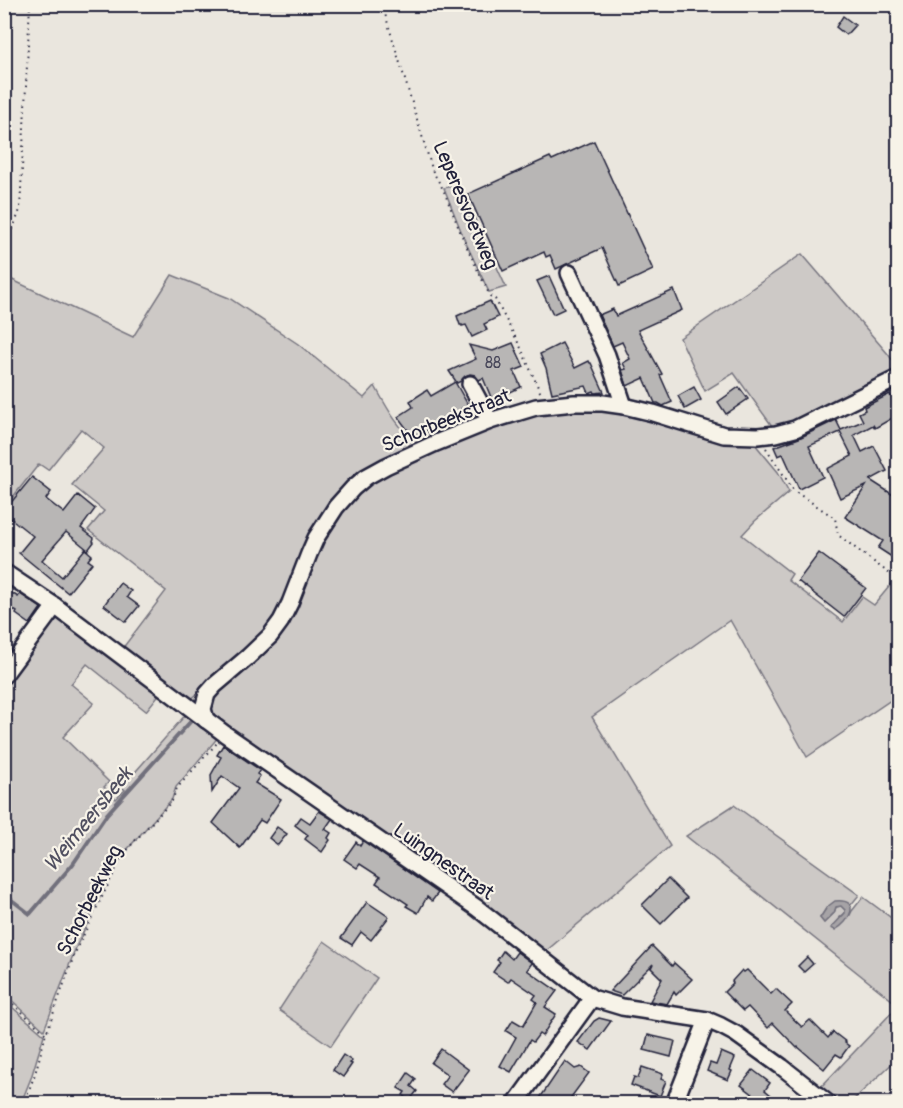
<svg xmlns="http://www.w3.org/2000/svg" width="903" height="1108" viewBox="0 0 903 1108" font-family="Pangolin,sans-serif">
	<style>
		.green { fill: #cdc9c6; stroke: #787680; stroke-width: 1.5 }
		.water { fill: #a6a3a6; stroke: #716f7b; stroke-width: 1.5 }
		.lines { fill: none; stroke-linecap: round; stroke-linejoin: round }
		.stream { stroke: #716f7b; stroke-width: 4 }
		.building { fill: #b8b6b5; stroke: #22223b; stroke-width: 1.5 }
		.minor-casing { stroke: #22223b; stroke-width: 20 }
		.path { stroke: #22223b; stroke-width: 2; stroke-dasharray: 1.5 4.5; stroke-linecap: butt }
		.minor { stroke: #f7f3e8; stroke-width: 15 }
		.labels { text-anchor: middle; stroke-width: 4.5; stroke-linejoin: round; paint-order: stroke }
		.number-label { font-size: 16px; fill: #48475a }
		.street-label { font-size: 20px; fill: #22223b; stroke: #f7f3e8 }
		.water-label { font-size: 21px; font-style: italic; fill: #504f60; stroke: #f7f3e8 }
	</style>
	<rect width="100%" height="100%" fill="#eae6de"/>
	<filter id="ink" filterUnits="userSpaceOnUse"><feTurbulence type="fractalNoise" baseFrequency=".0167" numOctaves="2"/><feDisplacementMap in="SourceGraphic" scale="12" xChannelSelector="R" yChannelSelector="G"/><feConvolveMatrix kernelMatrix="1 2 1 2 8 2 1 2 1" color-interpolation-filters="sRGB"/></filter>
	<g filter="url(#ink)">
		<g class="green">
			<polygon points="459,184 506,287 489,292 465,241 444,188"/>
			<polygon points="802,254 888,354 898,368 898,373 828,410 775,430 734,373 705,391 680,338"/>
			<path d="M172,275L229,298L298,344L364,398L375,386C387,408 399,431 420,445L357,478L275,622L215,679L190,700L122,649L166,591L88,530L104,511L72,485L104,448L81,429L48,470L39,464L5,507L4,276L133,337Z"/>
			<polygon points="593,408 634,414 754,443 778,472 789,492 755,521 742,535 792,574 788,580 843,622 862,597 874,605 893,582 898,586 898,695 807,757 730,620 592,717 670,846 546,951 420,859 216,718 211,712 209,698 260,652 318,545 333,522 355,494 373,479 399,466 521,416"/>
			<polygon points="58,616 161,692 146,711 87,664 71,684 94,703 63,737 109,782 104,787 116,799 125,790 122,787 188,712 220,735 176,787 172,799 124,853 111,874 77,945 44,1030 5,994 5,680 52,620"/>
			<polygon points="734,805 859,895 850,906 848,903 827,907 820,918 824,923 834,913 836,907 841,906 845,910 845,913 839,918 850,915 852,911 863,897 898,923 898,1005 686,836"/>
			<polygon points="324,941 377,978 331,1046 279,1010"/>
			<polygon points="4,1000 44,1035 31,1078 21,1103 5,1103"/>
			<polygon points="898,1006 898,1058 850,1103 837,1103 818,1090"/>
		</g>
		<path class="water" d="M835,901C862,898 850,923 835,930L831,928L845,913V910L841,906L836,907L834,913L824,923L820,918L827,907Z"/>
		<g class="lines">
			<polyline class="stream" points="4,894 30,914 73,864 107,814 191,721"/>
		</g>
		<g class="building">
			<polygon points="843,16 855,25 846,35 836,27"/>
			<polygon points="594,141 653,270 619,286 602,248 556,269 550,255 546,257 544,252 503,271 468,194 550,157 552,160"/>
			<polygon points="549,276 564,309 553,314 537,281"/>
			<polygon points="674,290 682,310 638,330 662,374 660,375 672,402 663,406 658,403 655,403 644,378 627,386 622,370 626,369 623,363 630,359 622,342 613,346 599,315 613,309 616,316"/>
			<polygon points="490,301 498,317 484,324 487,330 472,337 466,325 462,326 462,325 460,325 457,316"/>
			<polygon points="513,343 524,367 514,371 521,387 504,395 505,397 493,402 483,378 479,380 475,375 470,374 465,376 461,381 457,383 449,371 476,359 469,345 493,351"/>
			<polygon points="562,343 575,368 589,361 590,363 591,363 604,392 595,393 594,391 589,393 586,386 552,393 546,368 540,354"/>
			<polygon points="455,382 468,405 440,422 444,429 430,435 426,429 413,437 398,417 413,407 410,401 427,390 431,396"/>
			<polygon points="694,387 701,400 685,409 678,396"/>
			<polygon points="739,387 748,399 726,414 718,402"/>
			<polygon points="890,394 898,411 894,413 896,416 875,428 873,425 854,435 862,452 874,446 887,471 870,480 898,498 898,561 878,548 883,541 845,517 866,486 840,498 827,469 852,456 840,432 809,446 823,477 799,489 783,454 778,456 774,447 799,438 836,420 841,430 863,421 859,413 865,410 864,407"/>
			<polygon points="32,477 51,492 46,499 64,513 78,495 95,509 81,528 94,538 93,541 94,542 88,550 66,532 42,560 62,577 85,549 92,555 88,560 92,563 68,593 19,553 33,536 4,513 4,511"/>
			<polygon points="819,553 866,588 844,617 798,581"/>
			<polygon points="120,583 131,591 127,597 139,606 126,622 104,605"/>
			<polygon points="4,588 18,597 20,594 41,608 30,624 16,614 17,612 4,603"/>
			<polygon points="223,745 260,770 257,774 260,776 255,783 281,799 265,823 260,820 240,848 213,823 239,788 222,776 212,792 211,775 221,757 217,755"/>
			<polygon points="319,811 332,819 325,829 331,833 328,838 330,840 322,852 305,839 308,835 295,825 301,817 310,823"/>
			<polygon points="277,827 287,834 278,845 269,838"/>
			<polygon points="363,841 438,893 432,901 427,897 418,913 406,906 408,904 376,883 380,877 360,864 357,868 344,859 356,842 360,846"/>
			<polygon points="668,879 687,898 661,924 642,905"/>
			<polygon points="367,902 389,917 371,940 361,932 352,945 341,938"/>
			<polygon points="652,946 672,966 674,963 692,979 676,995 674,992 667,1004 650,1001 662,979 651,968 653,964 622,995 610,991"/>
			<polygon points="503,951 512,959 517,952 532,963 527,970 557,991 545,1007 556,1014 542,1036 539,1034 533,1042 530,1040 511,1072 500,1066 516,1037 506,1031 513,1020 523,1026 537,1002 533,999 536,995 511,978 508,982 493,972 500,962 497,960"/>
			<polygon points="807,957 813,964 804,972 798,966"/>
			<polygon points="742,970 744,972 747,970 771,994 776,989 792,1004 785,1011 802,1027 810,1020 828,1038 833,1032 846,1042 845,1043 849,1046 841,1057 836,1054 824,1069 798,1047 797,1048 773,1023 768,1028 748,1007 743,1011 724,992 733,983 732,981"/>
			<polygon points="599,1018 611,1021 590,1050 578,1042 594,1021"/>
			<polygon points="648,1035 675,1041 671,1057 644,1050"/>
			<polygon points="441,1049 469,1070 452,1092 441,1084 448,1075 431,1063"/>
			<polygon points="721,1052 735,1058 730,1070 732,1071 728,1080 707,1071 710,1063 716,1065"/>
			<polygon points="343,1055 352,1061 350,1063 352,1064 343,1077 333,1070"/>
			<polygon points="565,1061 575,1069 581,1067 589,1073 566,1104 536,1104"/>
			<polygon points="642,1067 663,1074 661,1079 666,1081 660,1096 631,1085 634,1077 638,1078"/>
			<polygon points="753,1070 770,1083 765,1090 782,1104 766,1104 741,1085"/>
			<polygon points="408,1073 416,1079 411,1086 417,1091 410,1100 403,1095 405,1092 398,1088"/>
		</g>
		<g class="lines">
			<g class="minor-casing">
				<g id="minor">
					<polyline points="569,273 607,355 624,406"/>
					<polyline points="470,384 490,421"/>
					<polyline points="4,572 55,606 225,734 477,908 592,998 622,1007 707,1020 721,1026 736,1034 782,1067 829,1104"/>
					<polyline points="4,675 55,606"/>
					<polyline points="206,720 203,709 207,694 215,685 248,657 270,636 281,621 290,603 309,554 316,538 336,507 353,488 366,477 386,466 436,443 490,421 536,407 574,403 603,403 624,406 653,413 724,435 758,436 776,434 795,429 898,378"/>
					<polyline points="515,1104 592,998"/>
					<polyline points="674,1104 707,1020"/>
				</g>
			</g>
			<g class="path">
				<polyline points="382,4 433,172 443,189 464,241 490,296 495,299 521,348 541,394"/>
				<polyline points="4,252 20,210 30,4"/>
				<polyline points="766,448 794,491 835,518 838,535 898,580"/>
				<polyline points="4,996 46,1034"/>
				<polyline points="22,1104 26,1098 35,1074 46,1034 75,953 93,915 122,857 133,843 172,801 177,788 217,743"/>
			</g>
			<use href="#minor" class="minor"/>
		</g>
	</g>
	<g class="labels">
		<g class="number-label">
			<text x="493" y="368">88</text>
		</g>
		<g class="street-label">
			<text transform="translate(466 205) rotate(67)" y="7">Leperesvoetweg</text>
			<text transform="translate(446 420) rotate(-22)" y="7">Schorbeekstraat</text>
			<text transform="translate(444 861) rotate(35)" y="7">Luingnestraat</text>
			<text transform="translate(89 900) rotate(-63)" y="7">Schorbeekweg</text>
		</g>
		<g class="water-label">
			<text transform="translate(88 819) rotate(-51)" y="7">Weimeersbeek</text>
		</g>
	</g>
	<rect width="903" height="1108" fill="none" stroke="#f7f3e8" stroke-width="24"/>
	<rect x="12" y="12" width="879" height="1084" fill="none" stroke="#22223b" stroke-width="2" filter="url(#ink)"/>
</svg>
